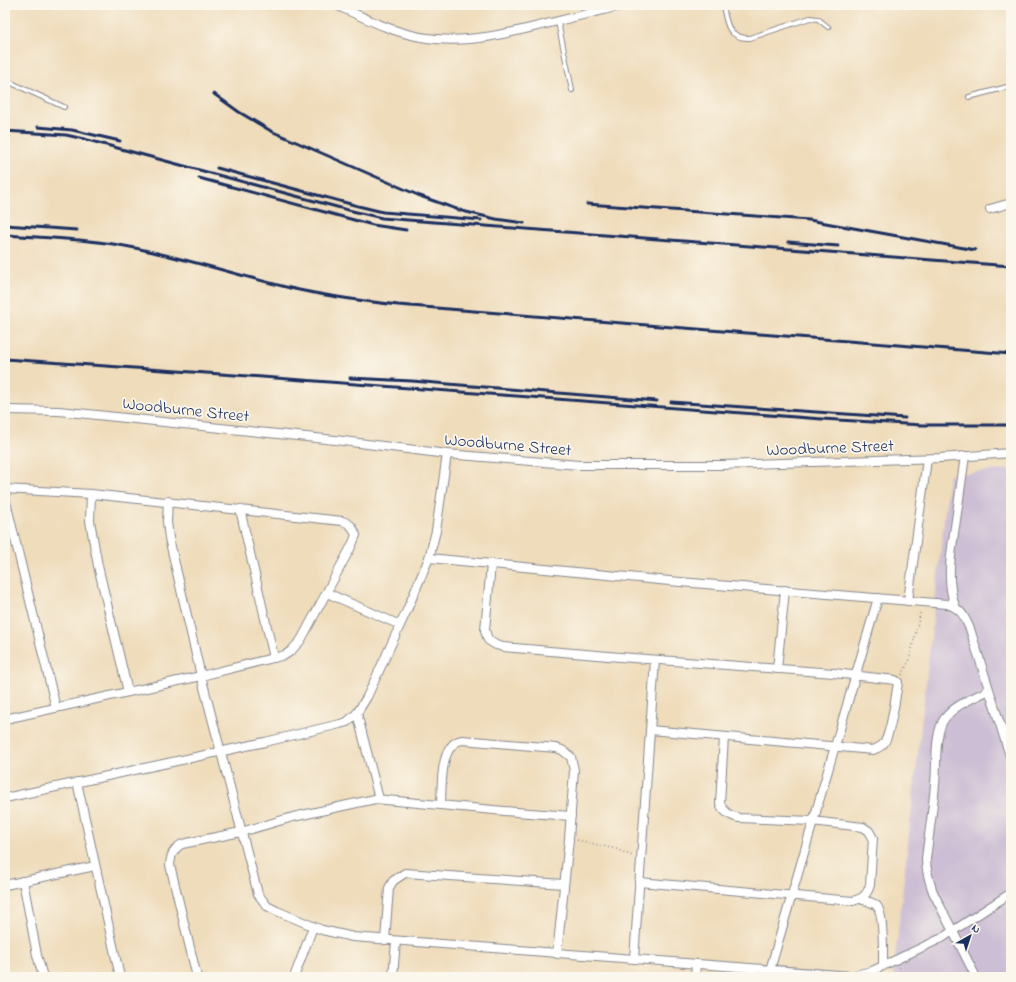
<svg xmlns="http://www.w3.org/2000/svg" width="1016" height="982" viewBox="0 0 1016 982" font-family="'Indie Flower',sans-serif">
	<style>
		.industrial { fill: #ccbed4 }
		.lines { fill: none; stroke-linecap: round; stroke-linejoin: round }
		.lane-casing { stroke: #85868c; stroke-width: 6 }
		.street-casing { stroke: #85868c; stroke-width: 10 }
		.path { stroke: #85868c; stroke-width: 1.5; stroke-dasharray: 1 3; stroke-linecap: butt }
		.lane { stroke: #fff; stroke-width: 4 }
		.street { stroke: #fff; stroke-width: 8 }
		.rail { stroke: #1b2f5e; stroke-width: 3 }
		.labels { text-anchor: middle; stroke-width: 3.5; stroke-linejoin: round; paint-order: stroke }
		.street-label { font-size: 17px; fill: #1b2f5e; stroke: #fbf7ec }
	</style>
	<rect width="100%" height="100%" fill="#fbf7ec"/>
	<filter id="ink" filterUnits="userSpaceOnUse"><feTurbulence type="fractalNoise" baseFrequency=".025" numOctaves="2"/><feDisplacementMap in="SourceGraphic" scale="8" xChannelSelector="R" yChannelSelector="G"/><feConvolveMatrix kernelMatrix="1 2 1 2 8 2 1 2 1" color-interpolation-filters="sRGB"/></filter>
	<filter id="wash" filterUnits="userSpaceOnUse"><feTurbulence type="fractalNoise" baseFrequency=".012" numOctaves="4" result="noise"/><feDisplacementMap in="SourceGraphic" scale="16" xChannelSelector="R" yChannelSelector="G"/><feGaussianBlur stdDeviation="0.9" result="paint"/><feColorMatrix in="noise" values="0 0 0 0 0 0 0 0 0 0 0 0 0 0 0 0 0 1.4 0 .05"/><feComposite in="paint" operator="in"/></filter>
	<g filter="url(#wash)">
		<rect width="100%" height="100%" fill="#efdcbb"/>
		<polygon class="industrial" points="1011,469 1011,977 893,977 949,475"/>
	</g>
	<g filter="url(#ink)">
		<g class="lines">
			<g class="lane-casing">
				<g id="lane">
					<path d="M723,5C726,23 728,39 750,38L810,18L818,19L828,27"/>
					<polyline points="558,22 572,90"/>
					<polyline points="5,80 64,107"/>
					<polyline points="969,97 1011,86"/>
				</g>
			</g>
			<g class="street-casing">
				<g id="street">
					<path d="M336,5C365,18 395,34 427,38C468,44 511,33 550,23C575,17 600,11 624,5"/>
					<polyline points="990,209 1011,203"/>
					<polyline points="5,410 59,411 335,440 447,454 579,465 721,465 940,458 1011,453"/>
					<path d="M5,489L91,494L342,521C350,523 353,527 356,535L352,545L301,640L291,651L285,655L201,676L5,719"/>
					<polyline points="91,494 90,521 98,566 128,692"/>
					<polyline points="5,498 56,708"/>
					<polyline points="168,501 167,522 169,538 201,676 258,894 267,906 277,911 322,930 353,937 851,976 872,971 942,938 1011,893"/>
					<polyline points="240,509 274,658"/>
					<path d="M429,558L680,582L947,604C962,609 964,616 970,629L1011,759"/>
					<path d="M491,564L485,630L488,640L496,645L503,647L620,657L834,673L895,680L898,682C896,695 891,734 884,743C881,747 878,748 873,750L650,730"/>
					<polyline points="327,593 400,625"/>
					<polyline points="908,601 927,459"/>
					<path d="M955,606C945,579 952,548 956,520C959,499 962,477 965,456"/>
					<polyline points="777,669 785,590"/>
					<polyline points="357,713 379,799"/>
					<polyline points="77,782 120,977"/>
					<polyline points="5,798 265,742 340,724 347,722 357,713 367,697 407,610 429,558 436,531 447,454"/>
					<path d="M441,805C442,787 439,744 462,740L556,748L562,750L571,757L574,770L569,839L557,954"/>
					<polyline points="23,881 37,955 43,977"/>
					<path d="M639,882L853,901C863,898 867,895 870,885L873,838L869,831L863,827L812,821L739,818C730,816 723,812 720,803L724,737"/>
					<polyline points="5,885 95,866"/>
					<path d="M860,899C866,901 873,902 877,906C884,914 883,954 883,966"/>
					<polyline points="385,940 389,888 393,881 405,873 564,884"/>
					<polyline points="634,959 655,660"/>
					<path d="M197,977L170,865C171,855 173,849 182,844L241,832L293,817L375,799L516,812L571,816"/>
					<polyline points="294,977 313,927"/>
					<polyline points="393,977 396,941"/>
					<polyline points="695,977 696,964"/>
					<polyline points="768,977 878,598"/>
					<path d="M976,977L933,892C929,881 926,871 926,859C929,834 933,809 935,784C937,765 934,732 945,718C956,704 974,698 989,690"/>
				</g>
			</g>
			<g class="path">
				<polyline points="902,675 909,661 921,610"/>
				<polyline points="577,840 616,849 633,856"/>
				<polyline points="899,967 902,977"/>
			</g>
			<use href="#lane" class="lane"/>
			<use href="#street" class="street"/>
			<g class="rail">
				<polyline points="214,94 239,112 271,131 420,196 462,211 496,219 524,223"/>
				<polyline points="38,127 72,130 120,141"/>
				<polyline points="5,131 66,135 84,139 348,210 382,218 1011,266"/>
				<polyline points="217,168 358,206 383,212 481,220"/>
				<polyline points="199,178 354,220 373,225 406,230"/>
				<polyline points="587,204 809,220 975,250"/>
				<polyline points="5,225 77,230"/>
				<path d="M5,235C47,238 93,239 135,248C187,259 238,275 290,288C325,296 362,301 398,305L1011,354"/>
				<polyline points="788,242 838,246"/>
				<polyline points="5,359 235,375 822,419 922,425 1011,425"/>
				<polyline points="350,378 412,381 657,401"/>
				<polyline points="671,402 905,418"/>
			</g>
		</g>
	</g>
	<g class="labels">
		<g class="street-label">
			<text transform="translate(186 409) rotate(6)" y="6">Woodburne Street</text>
			<text transform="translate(508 444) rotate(5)" y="6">Woodburne Street</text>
			<text transform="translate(830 447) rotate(-2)" y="6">Woodburne Street</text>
		</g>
	</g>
	<rect width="1016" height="982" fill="none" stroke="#fbf7ec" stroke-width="20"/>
	<g transform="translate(970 936) rotate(39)" stroke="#fbf7ec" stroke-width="3" paint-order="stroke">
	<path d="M0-3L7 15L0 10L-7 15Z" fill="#1b2f5e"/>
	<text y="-6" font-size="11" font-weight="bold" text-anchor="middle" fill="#1b2f5e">N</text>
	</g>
</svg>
